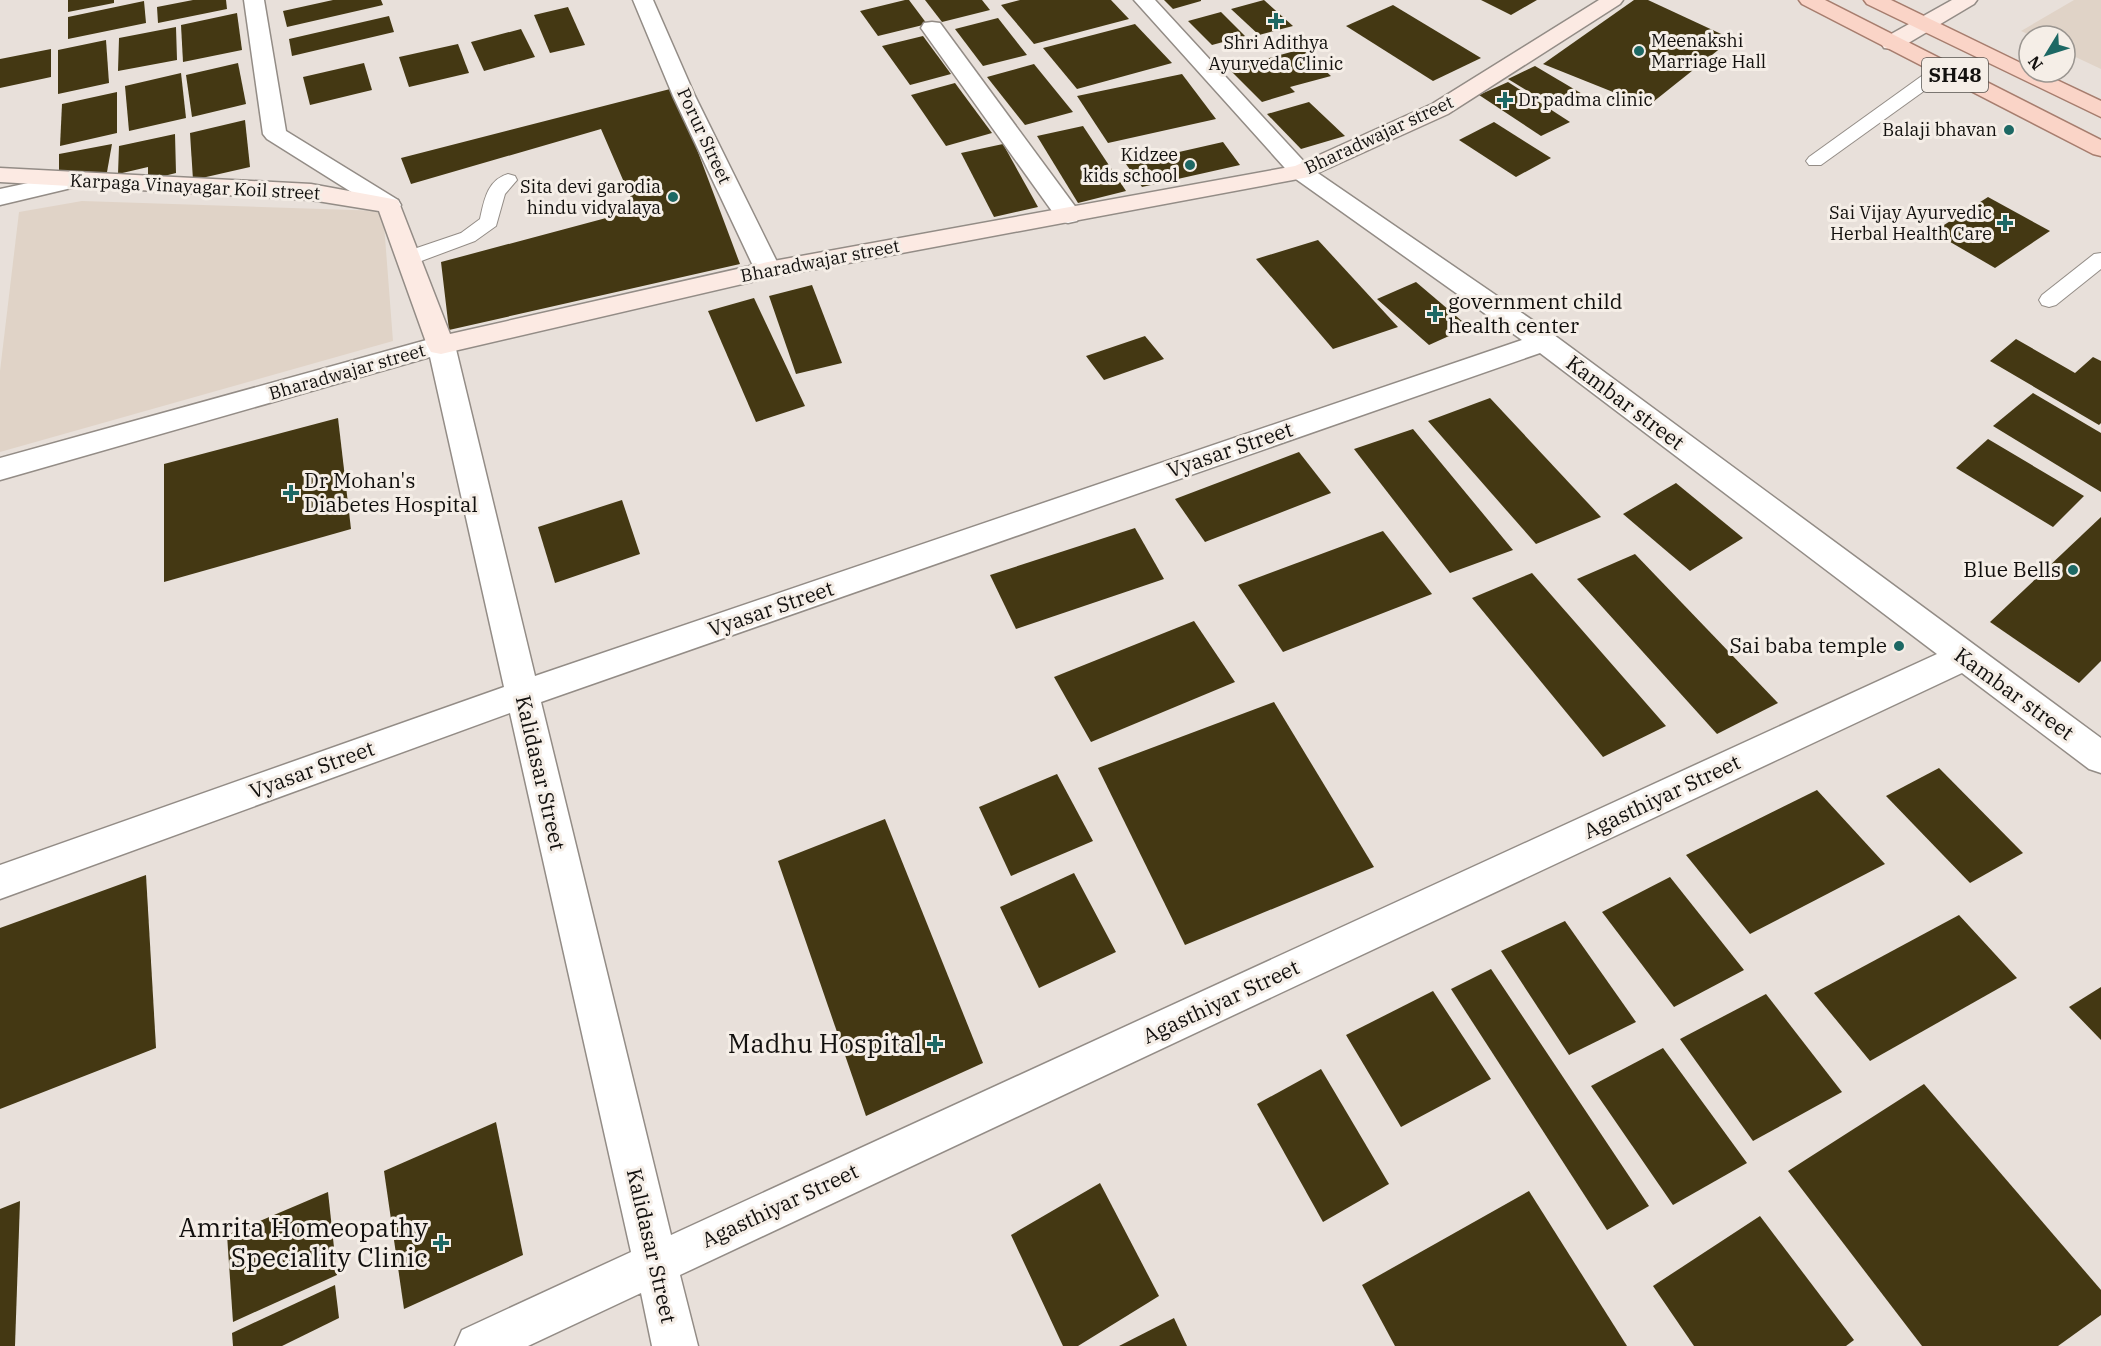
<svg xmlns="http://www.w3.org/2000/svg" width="2101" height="1346" viewBox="0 0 2101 1346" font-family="'IBM Plex Serif',serif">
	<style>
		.built { fill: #e0d3c7 }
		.building { fill: #443813 }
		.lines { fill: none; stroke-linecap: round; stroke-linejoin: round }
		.lane-casing { stroke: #938c86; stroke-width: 2 }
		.street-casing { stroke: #938c86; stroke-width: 3 }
		.secondary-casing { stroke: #938c86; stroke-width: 3 }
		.primary-casing { stroke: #a67d6e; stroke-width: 3 }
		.lane { fill: #fff; fill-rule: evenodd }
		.street { fill: #fff; fill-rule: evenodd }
		.secondary { fill: #fceae3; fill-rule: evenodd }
		.primary { fill: #fad4c7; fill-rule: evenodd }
		.poi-dot { fill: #1d6864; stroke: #f5eee7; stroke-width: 2 }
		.labels { text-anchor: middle; stroke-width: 6; stroke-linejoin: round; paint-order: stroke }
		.far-poi-label { font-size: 18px; fill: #12100e; stroke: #f5eee7; text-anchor: end }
		.far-street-label { font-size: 18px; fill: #12100e; stroke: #f5eee7 }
		.shield { fill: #f5eee7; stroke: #56534f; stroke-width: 1.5 }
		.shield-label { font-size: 20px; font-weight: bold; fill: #12100e }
		.poi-label { font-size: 21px; fill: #12100e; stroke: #f5eee7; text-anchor: start }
		.street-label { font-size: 21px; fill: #12100e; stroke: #f5eee7 }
		.near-poi-label { font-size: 26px; fill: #12100e; stroke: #f5eee7; text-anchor: end }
	</style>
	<rect width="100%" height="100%" fill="#e8e0da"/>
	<g class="built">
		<polygon points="2074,0 2101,0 2101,69 2065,52 2065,36 2032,36 2021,31"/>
		<polygon points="82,201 383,211 393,341 0,452 0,371 19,212"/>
	</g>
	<g class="building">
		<polygon points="68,0 114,0 114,3 68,12"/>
		<polygon points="193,0 226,0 227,9 158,23 157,7"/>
		<polygon points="333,0 381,0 383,5 287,27 283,11"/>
		<polygon points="905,0 909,0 927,24 878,36 860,11"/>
		<polygon points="925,0 982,0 990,10 942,22"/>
		<polygon points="1020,0 1111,0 1129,19 1034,44 1001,5"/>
		<polygon points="1164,0 1201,0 1201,1 1173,9"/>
		<polygon points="1264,0 1293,26 1259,35 1231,9"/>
		<polygon points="1481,0 1537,0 1511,15"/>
		<polygon points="1634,0 1648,0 1732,39 1648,106 1543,64"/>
		<polygon points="144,1 146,23 68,39 68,17"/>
		<polygon points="1393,5 1481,58 1433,81 1346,26"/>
		<polygon points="568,7 585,45 550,53 534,15"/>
		<polygon points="1221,12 1245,36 1212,45 1188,21"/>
		<polygon points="237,13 242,50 183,62 181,25"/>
		<polygon points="389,16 394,32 292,56 289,39"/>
		<polygon points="998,18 1027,55 983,66 955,29"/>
		<polygon points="1135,24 1172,63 1077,89 1043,48"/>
		<polygon points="176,27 177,60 118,71 119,38"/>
		<polygon points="521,29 535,57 484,71 471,42"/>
		<polygon points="923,36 951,74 910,85 882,46"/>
		<polygon points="106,40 109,83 58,94 58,50"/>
		<polygon points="458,44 469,73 409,87 399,57"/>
		<polygon points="51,49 51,77 0,88 0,59"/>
		<polygon points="1302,49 1331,76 1290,87 1295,92 1262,102 1229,69"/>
		<polygon points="238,63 246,104 192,117 186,75"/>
		<polygon points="364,63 372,90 310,105 303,77"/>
		<polygon points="1034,64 1073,112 1025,125 987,77"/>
		<polygon points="1535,66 1584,95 1557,109 1508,79"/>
		<polygon points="181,73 186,118 129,131 125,86"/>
		<polygon points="1182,74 1216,119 1108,143 1077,96"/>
		<polygon points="1508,82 1570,122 1541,136 1479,95"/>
		<polygon points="955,83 992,133 946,146 911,95"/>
		<polygon points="674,88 740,264 449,330 441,262 636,210 601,129 411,184 401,158"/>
		<polygon points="117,92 117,133 60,146 62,104"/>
		<polygon points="1309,102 1345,136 1301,149 1267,114"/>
		<polygon points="245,120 250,167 193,180 190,133"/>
		<polygon points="1494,122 1551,158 1516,177 1459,140"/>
		<polygon points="1083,126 1126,191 1078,203 1037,136"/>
		<polygon points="175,134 176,173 148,180 148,167 118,174 119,146"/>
		<polygon points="1223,142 1240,165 1142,187 1126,164"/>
		<polygon points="112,144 107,172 59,175 59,154"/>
		<polygon points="1003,144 1038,207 994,217 961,153"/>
		<polygon points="1988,197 2050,231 1995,268 1933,232"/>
		<polygon points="1318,240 1398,327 1333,349 1256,259"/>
		<polygon points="1416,282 1469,327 1429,345 1377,299"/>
		<polygon points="812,285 842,363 796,374 769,296"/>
		<polygon points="754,298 805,406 756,422 708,311"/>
		<polygon points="1145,336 1164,359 1104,380 1086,356"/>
		<polygon points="2016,339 2075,373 2093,357 2101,361 2101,423 2099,425 1990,361"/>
		<polygon points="2033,393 2101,433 2101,492 1993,426"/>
		<polygon points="1490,398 1601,517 1536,544 1428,421"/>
		<polygon points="338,418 351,529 164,582 164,464"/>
		<polygon points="1413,429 1513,550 1450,573 1354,449"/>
		<polygon points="1988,439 2084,496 2053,527 1956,468"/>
		<polygon points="1299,452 1331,493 1205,542 1175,499"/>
		<polygon points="1676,483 1743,538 1690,571 1623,514"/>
		<polygon points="622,500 640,554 555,583 538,527"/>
		<polygon points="2101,517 2101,661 2079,683 1990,622"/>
		<polygon points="1135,528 1164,579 1016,629 990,575"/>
		<polygon points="1383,531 1432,594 1283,652 1238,585"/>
		<polygon points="1635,554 1778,703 1717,734 1577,579"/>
		<polygon points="1532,573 1666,726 1603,757 1472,598"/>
		<polygon points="1194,621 1235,682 1091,742 1054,677"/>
		<polygon points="1274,702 1374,867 1185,945 1098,768"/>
		<polygon points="1939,768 2023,853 1970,883 1886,796"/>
		<polygon points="1057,774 1093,841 1011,876 979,807"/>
		<polygon points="1817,790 1885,864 1750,934 1686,855"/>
		<polygon points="885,819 983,1063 866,1116 778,861"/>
		<polygon points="1074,873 1116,952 1039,988 1000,907"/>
		<polygon points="146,875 156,1048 0,1109 0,928"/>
		<polygon points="1670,877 1744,970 1674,1007 1602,912"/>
		<polygon points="1959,915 2017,978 1870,1061 1814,993"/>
		<polygon points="1565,921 1636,1022 1569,1055 1501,951"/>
		<polygon points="1491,969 1649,1206 1607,1230 1451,989"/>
		<polygon points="2101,987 2101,1040 2069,1007"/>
		<polygon points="1433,991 1491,1079 1401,1127 1346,1035"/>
		<polygon points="1766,994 1842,1092 1753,1141 1680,1039"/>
		<polygon points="1663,1048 1747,1163 1673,1205 1591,1086"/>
		<polygon points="1321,1069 1389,1184 1323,1222 1257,1104"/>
		<polygon points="1924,1084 2101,1290 2101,1315 2058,1346 1922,1346 1788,1171"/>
		<polygon points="496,1122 523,1255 404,1309 384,1171"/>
		<polygon points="1100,1183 1159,1296 1078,1346 1063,1346 1011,1235"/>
		<polygon points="1529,1191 1627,1346 1395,1346 1362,1285"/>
		<polygon points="328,1192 337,1275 233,1322 227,1235"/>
		<polygon points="20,1201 15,1346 0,1346 0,1209"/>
		<polygon points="1760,1216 1854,1340 1846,1346 1694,1346 1653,1286"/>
		<polygon points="335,1285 339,1318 282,1346 233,1346 232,1333"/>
		<polygon points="1174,1318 1187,1346 1119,1346"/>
	</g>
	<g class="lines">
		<g class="lane-casing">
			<g id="lane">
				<polygon points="1943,64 1949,65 1952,69 1949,73 1821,165 1809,165 1806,161 1809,157 1937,65"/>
				<path d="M508,174L515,176L517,180L505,194L496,226L475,241L416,263L409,264L402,263L399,258L402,253L461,233L480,219C484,201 487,180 508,174Z"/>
				<polygon points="2101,253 2101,269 2056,305 2049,307 2042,305 2039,300 2042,295 2094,254"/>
			</g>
		</g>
		<g class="street-casing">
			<g id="street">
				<polygon points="244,0 264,0 286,131 398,200 401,205 398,210 389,213 380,210 267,139 263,134"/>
				<polygon points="633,0 653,0 695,96 781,270 777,276 768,278 759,276 755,270 673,96"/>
				<path d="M1134,0H1155L1309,167L1554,335L2101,738V773L2089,769L1962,673L680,1275L698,1346H652L641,1293L528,1346H455L462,1330L631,1252L510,713L0,899V865L504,687L430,357L0,480V458L441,336L451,338L455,345L535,676L1522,340L1293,177ZM1540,353L1937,654L671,1235L541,702Z"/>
				<polygon points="932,22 940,23 1077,209 1080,215 1077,221 1068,223 1059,221 921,28 924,23"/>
				<polygon points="75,173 84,175 87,180 84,185 0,205 0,189"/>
			</g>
		</g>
		<g class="secondary-casing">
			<g id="secondary">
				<polygon points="1599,0 1623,0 1620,4 1448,114 1309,177 768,278 441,354 431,352 427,345 379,211 311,200 0,182 0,168 311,184 398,200 450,334 768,262 1295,166 1432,104"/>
				<polygon points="1952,0 1977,0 1974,4 1900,48 1892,49 1884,48 1881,43 1884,38"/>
			</g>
		</g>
		<g class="primary-casing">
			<g id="primary">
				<polygon points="1799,0 1825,0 2101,140 2101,156 2093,154 1802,4"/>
				<polygon points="1864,0 1891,0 2029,67 2029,72 2040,72 2101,101 2101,117 1867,4"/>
			</g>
		</g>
		<use href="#lane" class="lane"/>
		<use href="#street" class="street"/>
		<use href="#secondary" class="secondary"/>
		<use href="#primary" class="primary"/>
	</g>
	<g class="poi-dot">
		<path d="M1273 12h6v6h6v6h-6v6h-6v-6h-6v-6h6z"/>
		<circle cx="1639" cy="51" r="6"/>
		<path d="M1502 91h6v6h6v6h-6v6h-6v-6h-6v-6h6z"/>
		<circle cx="2009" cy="130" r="6"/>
		<circle cx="1190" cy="165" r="6"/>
		<circle cx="673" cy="197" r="6"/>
		<path d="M2002 214h6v6h6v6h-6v6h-6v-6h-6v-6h6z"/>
		<path d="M1432 305h6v6h6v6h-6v6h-6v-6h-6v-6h6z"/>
		<path d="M288 484h6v6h6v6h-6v6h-6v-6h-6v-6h6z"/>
		<circle cx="2073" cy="570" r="6"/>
		<circle cx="1899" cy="646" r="6"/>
		<path d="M932 1035h6v6h6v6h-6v6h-6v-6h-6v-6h6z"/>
		<path d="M438 1234h6v6h6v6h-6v6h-6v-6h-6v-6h6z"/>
	</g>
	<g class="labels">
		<g class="far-poi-label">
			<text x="1651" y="47" text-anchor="start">Meenakshi<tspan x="1651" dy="21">Marriage Hall</tspan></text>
			<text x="1276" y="49" text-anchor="middle">Shri Adithya<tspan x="1276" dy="21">Ayurveda Clinic</tspan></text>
			<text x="1518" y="106" text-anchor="start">Dr padma clinic</text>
			<text x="1997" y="136">Balaji bhavan</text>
			<text x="1178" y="161">Kidzee<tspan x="1178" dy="21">kids school</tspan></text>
			<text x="661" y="193">Sita devi garodia<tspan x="661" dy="21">hindu vidyalaya</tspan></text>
			<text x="1992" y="219">Sai Vijay Ayurvedic<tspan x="1992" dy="21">Herbal Health Care</tspan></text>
		</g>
		<g class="far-street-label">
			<text transform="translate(1379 135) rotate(-25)" y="6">Bharadwajar street</text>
			<text transform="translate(704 136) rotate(65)" y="6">Porur Street</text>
			<text transform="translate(195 187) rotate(3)" y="6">Karpaga Vinayagar Koil street</text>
			<text transform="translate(820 261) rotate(-11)" y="6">Bharadwajar street</text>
			<text transform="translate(347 372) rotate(-16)" y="6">Bharadwajar street</text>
		</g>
		<rect class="shield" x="1922" y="58" width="66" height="34" rx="4.5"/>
		<g class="shield-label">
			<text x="1955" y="82">SH48</text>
		</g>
		<g class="poi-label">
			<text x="1448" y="309">government child<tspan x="1448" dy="24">health center</tspan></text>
			<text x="304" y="488">Dr Mohan's<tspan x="304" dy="24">Diabetes Hospital</tspan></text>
			<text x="2061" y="577" text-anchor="end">Blue Bells</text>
			<text x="1887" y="653" text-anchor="end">Sai baba temple</text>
		</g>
		<g class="street-label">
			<text transform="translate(1625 403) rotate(37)" y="7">Kambar street</text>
			<text transform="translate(1230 450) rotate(-19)" y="7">Vyasar Street</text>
			<text transform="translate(771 609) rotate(-19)" y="7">Vyasar Street</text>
			<text transform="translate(2014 694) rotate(36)" y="7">Kambar street</text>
			<text transform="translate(312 770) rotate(-20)" y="7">Vyasar Street</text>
			<text transform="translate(540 773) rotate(77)" y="7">Kalidasar Street</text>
			<text transform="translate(1662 797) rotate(-25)" y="7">Agasthiyar Street</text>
			<text transform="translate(1221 1002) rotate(-25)" y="7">Agasthiyar Street</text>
			<text transform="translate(780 1206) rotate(-25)" y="7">Agasthiyar Street</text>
			<text transform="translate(651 1246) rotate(77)" y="7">Kalidasar Street</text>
		</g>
		<g class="near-poi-label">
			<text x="922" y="1053">Madhu Hospital</text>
			<text x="428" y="1237">Amrita Homeopathy<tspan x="428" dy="30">Speciality Clinic</tspan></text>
		</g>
	</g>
	<g transform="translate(2047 54) rotate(232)"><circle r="28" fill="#f5eee7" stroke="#9a9590" stroke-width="1.5"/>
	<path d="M0-4.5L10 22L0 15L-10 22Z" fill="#1d6864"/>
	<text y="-9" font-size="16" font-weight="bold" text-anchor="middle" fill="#12100e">N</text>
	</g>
</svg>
